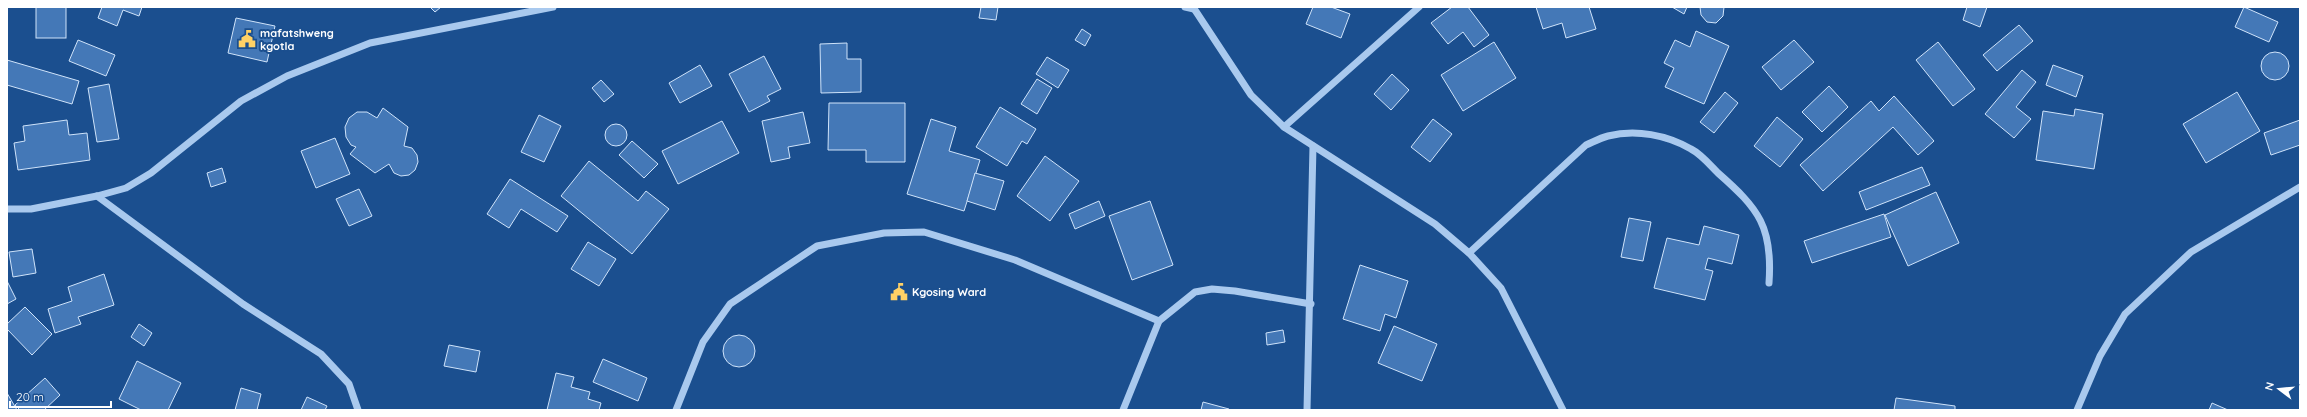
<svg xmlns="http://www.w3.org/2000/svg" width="2307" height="417" viewBox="0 0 2307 417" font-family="Quicksand,sans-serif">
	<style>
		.building { fill: #4478b7; stroke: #cfe3fa }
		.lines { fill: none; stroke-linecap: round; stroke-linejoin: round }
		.minor { stroke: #a9c9ee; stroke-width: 7 }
		.labels { text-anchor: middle; stroke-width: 4; stroke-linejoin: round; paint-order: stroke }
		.poi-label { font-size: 11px; font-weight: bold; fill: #fff; stroke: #1b4f8f; text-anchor: start }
	</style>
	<rect width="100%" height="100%" fill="#1b4f8f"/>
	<g class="building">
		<rect x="36" y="7" width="30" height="31"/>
		<polygon points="102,7 142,7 139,16 123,10 117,26 98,18"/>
		<polygon points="430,7 441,7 435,12"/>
		<polygon points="981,7 998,7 996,20 979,18"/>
		<polygon points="1313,7 1331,7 1350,14 1341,38 1306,24"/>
		<polygon points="1452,7 1468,7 1489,35 1474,47 1463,32 1448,44 1431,23"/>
		<polygon points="1536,7 1589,7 1596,29 1566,38 1562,23 1543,29"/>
		<polygon points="1672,7 1687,7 1684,14"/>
		<polygon points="1700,7 1724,7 1723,16 1716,23 1707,22 1701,15"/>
		<polygon points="1967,7 1987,7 1980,27 1963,20"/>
		<polygon points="2244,7 2278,22 2269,42 2235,27"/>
		<polygon points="236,18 275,26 267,62 228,53"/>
		<polygon points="2019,25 2033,41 1997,71 1983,55"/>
		<polygon points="1082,29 1091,35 1085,46 1075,40"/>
		<polygon points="1696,31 1729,46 1704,104 1665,87 1674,68 1664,63 1675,40 1690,47"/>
		<polygon points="78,40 115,55 106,76 69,61"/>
		<polygon points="1794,40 1814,62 1781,90 1762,67"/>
		<polygon points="1494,42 1516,78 1463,111 1441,75"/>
		<polygon points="1938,42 1975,89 1953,106 1916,60"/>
		<polygon points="847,43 847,59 861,59 861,92 821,93 820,44"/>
		<circle cx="2275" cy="66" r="14"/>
		<polygon points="764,56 781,89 767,96 770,101 749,112 729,74"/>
		<polygon points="1047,57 1069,70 1058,88 1036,74"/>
		<polygon points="7,60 79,81 72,104 7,85"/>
		<polygon points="700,65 712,86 680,103 669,83"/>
		<polygon points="2053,65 2083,76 2076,97 2046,85"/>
		<polygon points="2022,70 2036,82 2016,107 2031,119 2014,138 1985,114"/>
		<polygon points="1392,74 1409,90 1391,110 1374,94"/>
		<polygon points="1037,79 1052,88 1037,114 1021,104"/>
		<polygon points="601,80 614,94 604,102 592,88"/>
		<polygon points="109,84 119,139 97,142 88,88"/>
		<polygon points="1829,86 1848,107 1822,132 1802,112"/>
		<polygon points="1725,92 1738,103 1714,133 1700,122"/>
		<polygon points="2237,92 2260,131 2206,163 2183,124"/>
		<polygon points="1894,96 1934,141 1918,155 1893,127 1823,191 1800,165 1871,101 1879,111"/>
		<polygon points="829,103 905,103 905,162 866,162 866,150 828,150"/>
		<polygon points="1000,107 1036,129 1027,144 1022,141 1007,166 976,147"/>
		<polygon points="383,108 408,127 404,146 412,148 417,155 418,162 415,170 409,175 401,176 394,173 389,164 375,173 350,154 356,147 351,145 346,137 345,127 349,118 357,112 367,112 377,118"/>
		<polygon points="2075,109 2103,114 2094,169 2036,160 2043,111 2074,116"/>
		<polygon points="803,112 810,143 788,147 790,158 771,162 762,121"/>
		<polygon points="539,115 561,126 544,162 521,152"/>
		<polygon points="1777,117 1803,139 1780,167 1754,146"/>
		<polygon points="931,119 956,127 949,151 980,160 964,211 907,194"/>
		<polygon points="1433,119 1452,134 1430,162 1411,147"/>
		<polygon points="67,120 69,135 87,133 90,160 18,170 14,143 25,141 23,126"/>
		<polygon points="2300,120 2300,145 2271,155 2264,133"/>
		<polygon points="722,121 739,153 678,184 662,151"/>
		<circle cx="616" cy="135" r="11"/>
		<polygon points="335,138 350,174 316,188 301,151"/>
		<polygon points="632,141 658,164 644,178 619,155"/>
		<polygon points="1045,156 1079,181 1050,221 1017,196"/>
		<polygon points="589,161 638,201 646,191 669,209 632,254 561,196"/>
		<polygon points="1922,167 1930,185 1866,210 1859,192"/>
		<polygon points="222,168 226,182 211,187 207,173"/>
		<polygon points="975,173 1004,181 995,210 967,201"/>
		<polygon points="510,179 568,216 557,232 521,209 509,228 487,214"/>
		<polygon points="359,189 372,216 349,226 336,199"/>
		<polygon points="1936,192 1959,243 1908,266 1885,215"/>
		<polygon points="1099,201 1105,216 1075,229 1069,214"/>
		<polygon points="1150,201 1173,265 1132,280 1109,216"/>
		<polygon points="1884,214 1891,237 1812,263 1804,241"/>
		<polygon points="1629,218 1651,222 1643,261 1621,257"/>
		<polygon points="1704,226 1739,235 1732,264 1708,258 1705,269 1713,271 1705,300 1654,288 1667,238 1699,245"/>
		<polygon points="588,242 616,259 599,286 571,269"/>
		<polygon points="32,249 36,273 13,277 9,252"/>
		<polygon points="1360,265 1408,281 1396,318 1385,314 1380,331 1343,319"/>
		<polygon points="104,274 114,305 78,317 81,324 55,333 48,309 72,301 68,287"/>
		<polygon points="7,281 16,299 7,304"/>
		<polygon points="25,307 52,334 32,355 7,329 7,324"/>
		<polygon points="139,324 152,333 144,346 131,337"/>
		<polygon points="1394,326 1437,344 1422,381 1378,363"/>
		<polygon points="1283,330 1285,342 1267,345 1266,333"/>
		<circle cx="739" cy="351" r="16"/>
		<polygon points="449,345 480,351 476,372 444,366"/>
		<polygon points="603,359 647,378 638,401 593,382"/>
		<polygon points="137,361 181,383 168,410 141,410 119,399"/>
		<polygon points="556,373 574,377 571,387 590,392 588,399 601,403 599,410 547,410"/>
		<polygon points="45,378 60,395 44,410 20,410 15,405"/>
		<polygon points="241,388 261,394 257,410 235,410"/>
		<polygon points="7,393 17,410 7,410"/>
		<polygon points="307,397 327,406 325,410 301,410"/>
		<polygon points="1896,398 1955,406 1955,410 1894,410"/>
		<polygon points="1203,402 1229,409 1228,410 1201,410"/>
		<polygon points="2212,403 2228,410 2209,410"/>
	</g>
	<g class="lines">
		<g class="minor">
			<polyline points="1185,7 1194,9"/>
			<polyline points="1193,7 1251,95 1284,127 1435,224 1469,253 1501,288 1563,410"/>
			<polyline points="1284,127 1419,7"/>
			<polyline points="97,196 243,304 321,354 349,384 358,410"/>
			<polyline points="7,209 31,209 97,196 126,188 151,173 241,101 287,76 370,43 553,7"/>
			<path d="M1469,253L1586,145C1593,142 1600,138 1608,136C1636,129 1667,135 1691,149C1701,154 1710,165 1718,173C1759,209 1773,227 1769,283"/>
			<polyline points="676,410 703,342 730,304 817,246 884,233 924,232 1015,260 1159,321"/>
			<polyline points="1123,410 1159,321 1195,292 1212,289 1235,291 1311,304"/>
			<polyline points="1307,410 1313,146"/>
			<polyline points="2077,410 2100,356 2125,314 2191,252 2300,187"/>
		</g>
	</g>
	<defs>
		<g id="civic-bare" transform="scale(1.38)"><path d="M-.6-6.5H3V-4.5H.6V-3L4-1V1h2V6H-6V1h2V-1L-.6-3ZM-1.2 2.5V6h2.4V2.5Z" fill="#ffd166" stroke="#1b4f8f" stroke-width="2.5" paint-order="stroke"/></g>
	</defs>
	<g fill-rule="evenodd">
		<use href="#civic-bare" x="247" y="39"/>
		<use href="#civic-bare" x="899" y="292"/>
	</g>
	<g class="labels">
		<g class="poi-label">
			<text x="260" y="37">mafatshweng<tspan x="260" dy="13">kgotla</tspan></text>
			<text x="912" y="296">Kgosing Ward</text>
		</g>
	</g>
	<rect width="2307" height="417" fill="none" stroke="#ffffff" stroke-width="16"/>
	<g transform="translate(2279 389) rotate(286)" stroke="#1b4f8f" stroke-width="3" paint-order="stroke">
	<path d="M0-3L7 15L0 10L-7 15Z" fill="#ffffff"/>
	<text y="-6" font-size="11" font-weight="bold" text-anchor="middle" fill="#ffffff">N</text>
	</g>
	<path d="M10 401v6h101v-6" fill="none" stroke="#ffffff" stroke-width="2"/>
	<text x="16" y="401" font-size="12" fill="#ffffff" stroke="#1b4f8f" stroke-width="3" paint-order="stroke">20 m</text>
</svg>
